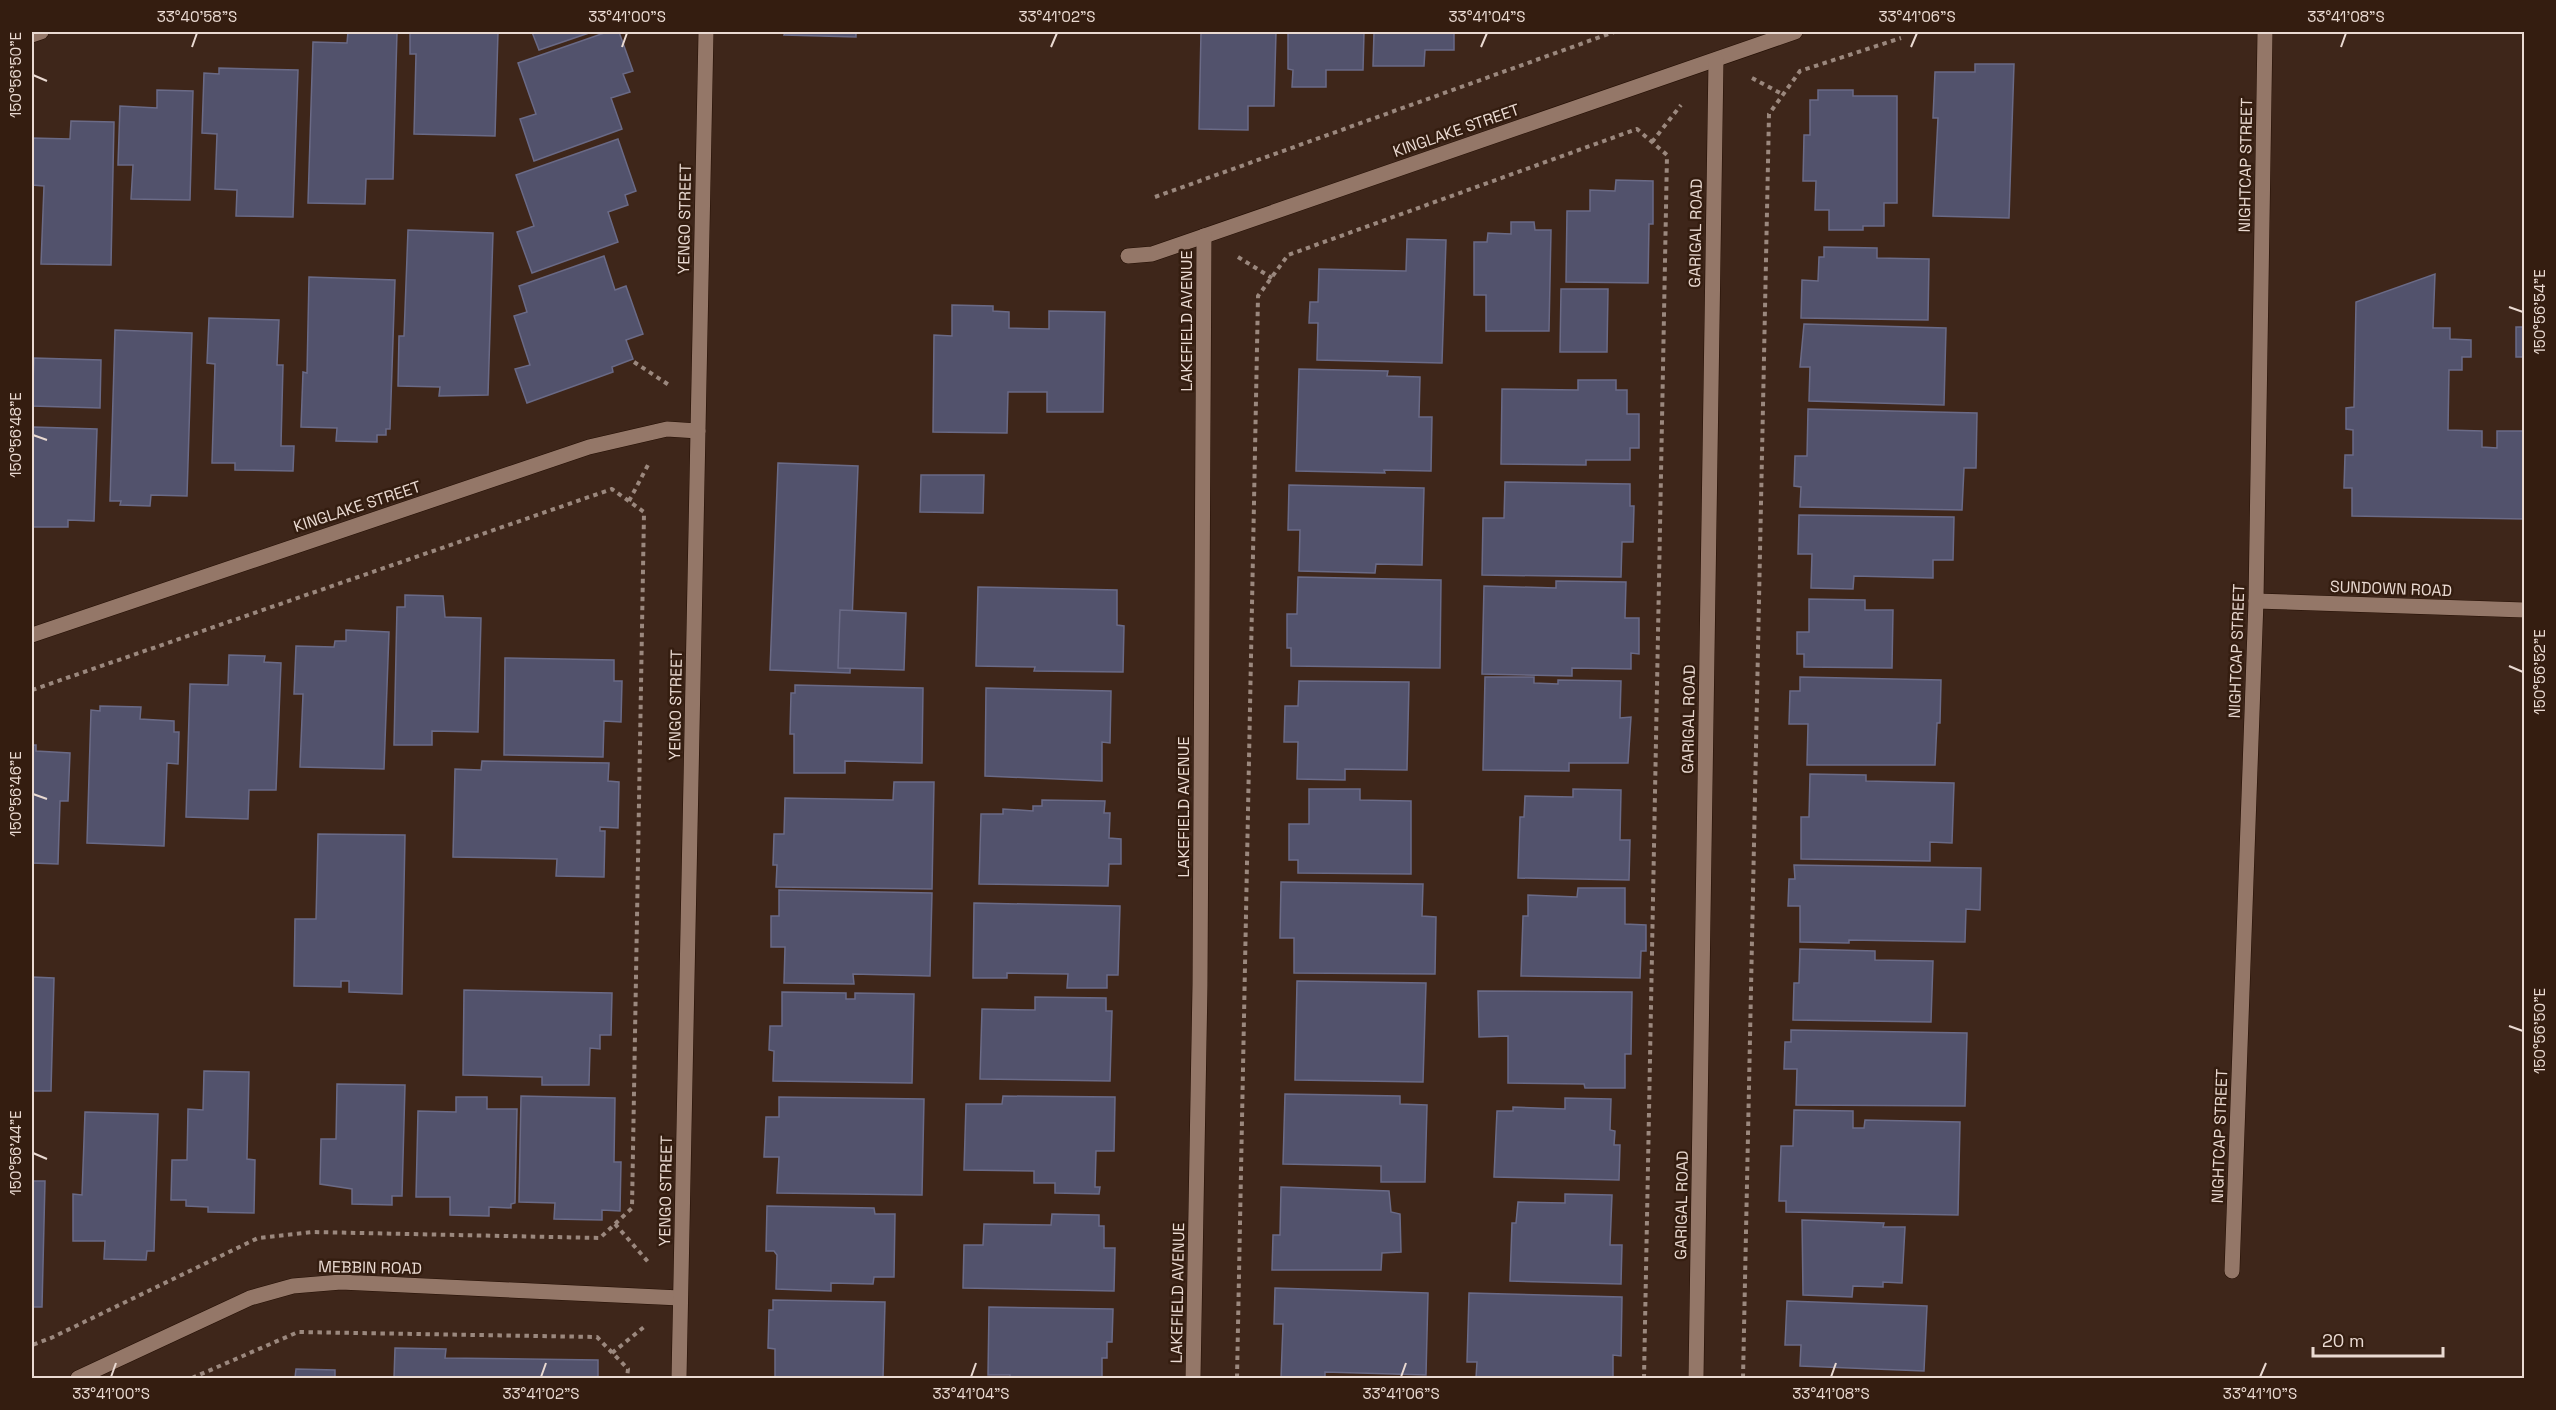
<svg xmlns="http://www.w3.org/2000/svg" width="2556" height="1410" viewBox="0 0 2556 1410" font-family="'Space Grotesk',sans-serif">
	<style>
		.building { fill: #52526c; stroke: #6a6a86; stroke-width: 1.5 }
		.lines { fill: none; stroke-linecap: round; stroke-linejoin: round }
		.minor-casing { stroke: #240f04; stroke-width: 16 }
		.tertiary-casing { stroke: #240f04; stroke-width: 16 }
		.path { stroke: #9b887e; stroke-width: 4; stroke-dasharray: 4.5 4.5; stroke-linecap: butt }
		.minor { stroke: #947768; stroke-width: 15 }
		.tertiary { stroke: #947768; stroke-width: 15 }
		.ticks { fill: none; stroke: #eadad2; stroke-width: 2 }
		.labels { text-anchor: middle; stroke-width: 5; stroke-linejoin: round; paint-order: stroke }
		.street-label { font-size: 16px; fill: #eadad2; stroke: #341d10 }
		.neatline { fill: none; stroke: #eadad2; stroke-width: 2 }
		.ticks-label { font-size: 15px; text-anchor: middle; fill: #eadad2 }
	</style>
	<rect width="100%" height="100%" fill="#3e261a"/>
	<g class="building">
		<polygon points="348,32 397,32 393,179 366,179 365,204 308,203 313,42 347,43"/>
		<polygon points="410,32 498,32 495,136 414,134 416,54 410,54"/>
		<polygon points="532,32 592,32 539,50"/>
		<polygon points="607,32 619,32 633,71 623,74 630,92 611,98 622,129 534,161 520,119 536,114 518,63"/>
		<polygon points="785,32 856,32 856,37 784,35"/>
		<polygon points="1201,32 1276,32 1274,106 1248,106 1248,130 1199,129"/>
		<polygon points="1288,32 1364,32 1363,70 1326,70 1326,87 1292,87 1293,70 1288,69"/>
		<polygon points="1374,32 1454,32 1454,50 1425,50 1424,66 1373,66"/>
		<polygon points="1975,64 2014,64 2009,218 1933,216 1938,118 1933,118 1935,72 1975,72"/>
		<polygon points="219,68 298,70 293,217 236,216 237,190 215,189 217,134 202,133 204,73 219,74"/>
		<polygon points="157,90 193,91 190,200 131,199 133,165 118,165 120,106 157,108"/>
		<polygon points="1818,90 1853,90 1853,96 1897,96 1897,203 1884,203 1884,226 1863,226 1863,230 1829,230 1829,210 1815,210 1816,181 1803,181 1804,135 1810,135 1810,100 1818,100"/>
		<polygon points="71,121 114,122 111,265 41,264 44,186 32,185 33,138 70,139"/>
		<polygon points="618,139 636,191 625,195 628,205 608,212 618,242 532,273 517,232 534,226 516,175"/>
		<polygon points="1616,180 1653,181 1653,224 1649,224 1648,283 1566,282 1567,211 1590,211 1590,190 1615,191"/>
		<polygon points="1511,222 1534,222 1535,230 1551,230 1549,331 1486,331 1486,295 1474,295 1474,242 1487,242 1488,233 1511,234"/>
		<polygon points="408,230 493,233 488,395 439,396 440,387 398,386 399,336 404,336"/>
		<polygon points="1407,239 1446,240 1442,363 1317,360 1318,323 1309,323 1310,302 1318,302 1319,269 1406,271"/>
		<polygon points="1824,247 1877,248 1877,258 1929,259 1928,320 1801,318 1802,280 1818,281 1819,257 1824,257"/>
		<polygon points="604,256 615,290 626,286 643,334 626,340 633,359 612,367 613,372 527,403 515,369 530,365 514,316 527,312 519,286"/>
		<polygon points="2435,274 2433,328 2450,328 2450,339 2471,340 2471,357 2462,357 2462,370 2449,370 2448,430 2482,431 2482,447 2497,448 2497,431 2524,431 2524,519 2352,516 2352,488 2344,488 2345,455 2353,455 2353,430 2346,429 2346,408 2354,407 2356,302"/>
		<polygon points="309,277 395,280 390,429 386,429 386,435 377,435 377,442 336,441 337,428 301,427 303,372 307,373"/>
		<polygon points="1561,289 1608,289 1607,352 1560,352"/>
		<polygon points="952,305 993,306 993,311 1009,312 1009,328 1049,329 1049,311 1105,312 1103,412 1047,412 1047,392 1008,392 1007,433 933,432 934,335 952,336"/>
		<polygon points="209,318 279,320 277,365 283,365 281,446 294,446 293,471 235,470 235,463 212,463 215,364 207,363"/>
		<polygon points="1804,324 1946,328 1944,405 1809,401 1810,367 1800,367"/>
		<rect x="2516" y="327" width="8" height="30"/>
		<polygon points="115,330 192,333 187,496 151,495 150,506 120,505 121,501 110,501"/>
		<polygon points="34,358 101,360 100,408 32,406"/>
		<polygon points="1299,369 1388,371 1387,376 1420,377 1419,417 1432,417 1431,471 1384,470 1385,473 1296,471"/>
		<polygon points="1578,380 1616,380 1616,390 1627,390 1627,414 1639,414 1639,448 1630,448 1630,460 1586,460 1586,465 1501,464 1502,389 1578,390"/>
		<polygon points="1808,409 1977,413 1976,468 1964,468 1962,510 1800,507 1801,487 1794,486 1795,456 1807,456"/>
		<polygon points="33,427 97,429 94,521 68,520 68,527 32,527"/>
		<polygon points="778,463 858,466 850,673 770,670"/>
		<polygon points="921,475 984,475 983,513 920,512"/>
		<polygon points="1505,482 1630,484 1630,506 1634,506 1633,542 1622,542 1621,577 1482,575 1483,518 1504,518"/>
		<polygon points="1289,485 1424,488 1422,565 1376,564 1375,573 1299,571 1300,530 1288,530"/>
		<polygon points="1799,515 1954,517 1953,560 1933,560 1933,578 1854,576 1853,589 1811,588 1812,554 1798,554"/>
		<polygon points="1298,577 1441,580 1440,668 1291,666 1291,648 1287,648 1287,614 1297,614"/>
		<polygon points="1556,581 1626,582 1625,618 1639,618 1639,654 1631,653 1631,669 1572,668 1572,676 1482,674 1484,586 1556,588"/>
		<polygon points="978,587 1117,590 1117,625 1124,626 1123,672 1034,671 1035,667 976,666"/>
		<polygon points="405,595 443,596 445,617 481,618 478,732 432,731 432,745 394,745 397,607 405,607"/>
		<polygon points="1809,599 1865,600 1865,610 1893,610 1892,668 1804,667 1804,654 1797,654 1797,632 1809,632"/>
		<polygon points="840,610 906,613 904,670 838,668"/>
		<polygon points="346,630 389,632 384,769 300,767 303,694 294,694 296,646 334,647 335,641 346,641"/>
		<polygon points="229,655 265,656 264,662 281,663 276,790 249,790 248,819 186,817 190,684 228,685"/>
		<polygon points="505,658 614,660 614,681 622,681 621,722 604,721 603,757 504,755"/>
		<polygon points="1485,677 1534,677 1534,683 1558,684 1558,680 1621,681 1620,718 1631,717 1628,763 1569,763 1569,771 1483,770"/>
		<polygon points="1800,677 1941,680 1940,723 1937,723 1935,765 1807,765 1808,724 1789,724 1790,691 1800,691"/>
		<polygon points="1299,681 1409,682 1407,770 1345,769 1345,780 1297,779 1298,742 1284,742 1285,706 1298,706"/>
		<polygon points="795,685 923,688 922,763 845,761 845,773 794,773 794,734 790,734 791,693 795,693"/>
		<polygon points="986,688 1111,691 1110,743 1102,742 1102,781 985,776"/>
		<polygon points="100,706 141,707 140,719 174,721 174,732 179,732 178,764 167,763 164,846 87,843 91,710 100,711"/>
		<polygon points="32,745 36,745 36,751 70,753 68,801 60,801 58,864 32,863"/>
		<polygon points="482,761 609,763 608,781 619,782 618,828 600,827 600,831 605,831 604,877 556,876 557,859 453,857 455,769 481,770"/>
		<polygon points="1810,774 1866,775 1866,781 1954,783 1952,843 1930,842 1930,861 1801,859 1801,817 1809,817"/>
		<polygon points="894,782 934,782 932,889 776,887 777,865 773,865 774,834 784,834 785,798 893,800"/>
		<polygon points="1309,789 1360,789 1360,800 1411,801 1411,874 1298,873 1298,860 1289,860 1289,824 1309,824"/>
		<polygon points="1573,789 1621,790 1620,840 1630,840 1629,880 1518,878 1520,817 1524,817 1525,796 1573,797"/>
		<polygon points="1042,800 1105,801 1104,813 1110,813 1109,838 1121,839 1121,864 1109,864 1108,886 979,884 981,814 1003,814 1003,809 1033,811 1033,806 1042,806"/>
		<polygon points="318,834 405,835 402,994 349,992 349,981 341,981 341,987 294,986 295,919 316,919"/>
		<polygon points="1794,865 1981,868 1980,910 1966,909 1965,942 1849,940 1849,943 1800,942 1800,906 1788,906 1789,879 1795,879"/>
		<polygon points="1281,882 1423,884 1422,916 1436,917 1435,974 1294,973 1294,938 1280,938"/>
		<polygon points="1578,888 1625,888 1625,924 1646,925 1646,951 1641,951 1640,978 1521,976 1523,916 1528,916 1528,895 1577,897"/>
		<polygon points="779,890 932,893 930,976 853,974 854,984 784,983 785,947 771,947 771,916 779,916"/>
		<polygon points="974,903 1120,906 1118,975 1107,975 1107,988 1067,988 1068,974 1007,973 1007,978 973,978"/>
		<polygon points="1800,949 1875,951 1875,960 1933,961 1931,1022 1793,1020 1794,983 1799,983"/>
		<polygon points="32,977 54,978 51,1091 32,1091"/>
		<polygon points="1297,981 1426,983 1423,1082 1295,1080"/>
		<polygon points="464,990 612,993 611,1035 600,1035 600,1049 590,1048 589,1085 542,1085 542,1077 463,1075"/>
		<polygon points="1478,991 1632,992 1631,1054 1625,1054 1625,1088 1585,1088 1584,1084 1508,1083 1508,1036 1479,1037"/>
		<polygon points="782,992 846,993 846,999 855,999 855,993 914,994 912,1083 773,1081 774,1051 769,1050 770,1026 782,1026"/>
		<polygon points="1035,997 1106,998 1106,1011 1112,1011 1110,1081 980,1079 982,1009 1035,1010"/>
		<polygon points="1791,1030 1967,1033 1965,1106 1796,1105 1797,1069 1784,1069 1785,1042 1791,1042"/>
		<polygon points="204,1071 249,1072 247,1159 255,1160 254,1213 208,1212 208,1207 186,1206 186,1200 171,1200 172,1160 187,1160 188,1109 203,1110"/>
		<polygon points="337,1084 405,1085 402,1196 392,1196 392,1205 352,1204 352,1189 320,1184 321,1139 336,1139"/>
		<polygon points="1285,1094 1400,1096 1400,1104 1427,1105 1425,1182 1381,1182 1381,1166 1283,1164"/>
		<polygon points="521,1096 615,1098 614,1162 621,1162 620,1211 602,1210 602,1220 554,1219 555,1203 519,1202"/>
		<polygon points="1003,1096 1115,1097 1114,1151 1096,1151 1095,1187 1100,1187 1099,1194 1055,1193 1055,1183 1034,1183 1034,1171 964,1170 966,1104 1002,1104"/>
		<polygon points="456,1097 487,1097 487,1109 517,1109 515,1203 511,1204 511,1208 489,1207 489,1216 450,1215 450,1197 416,1197 418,1111 456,1112"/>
		<polygon points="779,1097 924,1099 922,1195 777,1193 779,1157 764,1157 766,1117 779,1117"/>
		<polygon points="1565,1098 1611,1099 1610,1130 1615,1131 1614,1145 1620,1145 1619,1180 1494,1177 1497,1111 1513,1111 1513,1107 1565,1109"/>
		<polygon points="1794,1110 1853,1111 1853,1128 1864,1128 1865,1120 1960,1122 1958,1215 1786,1212 1786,1201 1779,1201 1781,1146 1793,1146"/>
		<polygon points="85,1112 158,1114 154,1251 147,1251 146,1260 104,1259 105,1241 73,1241 73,1194 82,1195"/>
		<polygon points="32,1181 45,1181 42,1307 32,1307"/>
		<polygon points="1281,1187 1389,1191 1391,1212 1400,1214 1401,1252 1382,1253 1381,1270 1272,1270 1273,1235 1280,1235"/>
		<polygon points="1565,1194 1612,1195 1610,1245 1622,1245 1621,1284 1510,1281 1512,1223 1516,1223 1518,1202 1565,1203"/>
		<polygon points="767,1206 874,1208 875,1214 895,1214 894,1277 874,1277 873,1284 831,1283 831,1291 776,1289 777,1255 774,1251 766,1251"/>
		<polygon points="1052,1214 1099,1215 1099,1226 1104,1226 1104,1248 1115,1248 1114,1291 963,1288 964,1245 983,1245 984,1224 1051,1225"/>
		<polygon points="1802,1220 1884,1223 1883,1227 1905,1227 1902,1283 1883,1282 1883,1287 1853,1286 1852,1297 1803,1295"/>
		<polygon points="1275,1288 1428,1293 1426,1375 1325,1372 1325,1378 1281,1378 1283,1324 1274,1324"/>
		<polygon points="1469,1293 1622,1297 1621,1356 1613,1355 1613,1378 1476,1378 1477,1362 1467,1362"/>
		<polygon points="773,1300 885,1302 883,1378 775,1378 775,1349 768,1348 769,1310 773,1310"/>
		<polygon points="1787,1301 1927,1306 1924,1371 1800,1366 1801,1345 1785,1345"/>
		<polygon points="989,1307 1113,1309 1112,1342 1107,1342 1107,1358 1102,1358 1102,1378 1010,1378 1010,1375 988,1375"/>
		<polygon points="395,1348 446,1349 445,1358 598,1360 598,1378 394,1378"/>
		<polygon points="296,1369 335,1370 335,1378 295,1378"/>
	</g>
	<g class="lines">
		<g class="minor-casing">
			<g id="minor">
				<polyline points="1128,256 1152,254 1795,32"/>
				<polyline points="2256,601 2524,610"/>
				<polyline points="32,635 589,447 667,429 698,431"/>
				<polyline points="2232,1271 2256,601 2265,32"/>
				<polyline points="78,1378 250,1298 293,1286 341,1282 680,1298"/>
				<polyline points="679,1378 706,32"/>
				<polyline points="1193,1378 1200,985 1204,236"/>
				<polyline points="1696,1378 1716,60"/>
			</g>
		</g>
		<g class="tertiary-casing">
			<polyline id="tertiary" points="32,35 41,32"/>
		</g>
		<g class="path">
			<polyline points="1752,78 1782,94"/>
			<polyline points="1652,142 1681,105"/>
			<polyline points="1155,197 1614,32"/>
			<polyline points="1238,257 1272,278"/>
			<polyline points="634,362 669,385"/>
			<polyline points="629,501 648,465"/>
			<polyline points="32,690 612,489 644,512 632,1208 600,1238 313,1232 258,1238 51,1338 32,1345"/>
			<polyline points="615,1224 650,1264"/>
			<polyline points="612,1353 644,1327"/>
			<polyline points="192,1378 298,1332 597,1337 628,1369 627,1378"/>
			<polyline points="1237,1378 1258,296 1288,255 1637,129 1667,155 1644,1378"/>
			<polyline points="1743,1378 1769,114 1800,71 1901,38"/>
		</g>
		<use href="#minor" class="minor"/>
		<use href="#tertiary" class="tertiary"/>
	</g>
	<path class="ticks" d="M192,47L197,33M622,47L627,33M1051,47L1057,33M1481,47L1487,33M1911,47L1917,33M2341,47L2346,33M33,75L47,81M2509,307L2523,312M33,435L47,440M2509,666L2523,672M33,794L47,799M2509,1026L2523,1031M33,1153L47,1159M111,1377L116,1363M541,1377L546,1363M971,1377L976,1363M1401,1377L1406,1363M1831,1377L1836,1363M2260,1377L2266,1363"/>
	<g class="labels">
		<g class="street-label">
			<text transform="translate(1456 130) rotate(-19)" y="6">KINGLAKE STREET</text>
			<text transform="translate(2245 165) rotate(-89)" y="6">NIGHTCAP STREET</text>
			<text transform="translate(684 219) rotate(-89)" y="6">YENGO STREET</text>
			<text transform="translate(1695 233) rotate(-89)" y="6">GARIGAL ROAD</text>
			<text transform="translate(1186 321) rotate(-90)" y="6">LAKEFIELD AVENUE</text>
			<text transform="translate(357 506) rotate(-18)" y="6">KINGLAKE STREET</text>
			<text transform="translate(2391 588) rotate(2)" y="6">SUNDOWN ROAD</text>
			<text transform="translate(2236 651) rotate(-88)" y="6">NIGHTCAP STREET</text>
			<text transform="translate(675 705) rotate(-89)" y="6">YENGO STREET</text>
			<text transform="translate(1688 719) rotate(-89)" y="6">GARIGAL ROAD</text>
			<text transform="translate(1183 807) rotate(-90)" y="6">LAKEFIELD AVENUE</text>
			<text transform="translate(2219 1136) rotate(-88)" y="6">NIGHTCAP STREET</text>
			<text transform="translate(665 1191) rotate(-89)" y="6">YENGO STREET</text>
			<text transform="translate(1681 1205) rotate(-89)" y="6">GARIGAL ROAD</text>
			<text transform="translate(370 1267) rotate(1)" y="6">MEBBIN ROAD</text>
			<text transform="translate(1177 1293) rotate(-89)" y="6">LAKEFIELD AVENUE</text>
		</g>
	</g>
	<rect width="2556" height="1410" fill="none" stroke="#341d10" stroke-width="66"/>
	<path d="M2313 1347v9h130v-9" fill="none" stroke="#eadad2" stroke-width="3"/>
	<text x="2322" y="1347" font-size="18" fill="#eadad2" stroke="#341d10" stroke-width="4.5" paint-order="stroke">20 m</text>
	<rect x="33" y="33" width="2490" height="1344" class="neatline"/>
	<g class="ticks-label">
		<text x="197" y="22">33°40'58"S</text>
		<text x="627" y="22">33°41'00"S</text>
		<text x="1057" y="22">33°41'02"S</text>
		<text x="1487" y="22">33°41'04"S</text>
		<text x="1917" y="22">33°41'06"S</text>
		<text x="2346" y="22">33°41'08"S</text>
		<text transform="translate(16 75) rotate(-90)" y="5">150°56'50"E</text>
		<text transform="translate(2540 312) rotate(-90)" y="5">150°56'54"E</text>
		<text transform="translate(16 435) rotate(-90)" y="5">150°56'48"E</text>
		<text transform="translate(2540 672) rotate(-90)" y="5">150°56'52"E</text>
		<text transform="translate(16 794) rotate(-90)" y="5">150°56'46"E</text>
		<text transform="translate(2540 1031) rotate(-90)" y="5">150°56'50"E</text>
		<text transform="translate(16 1153) rotate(-90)" y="5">150°56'44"E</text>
		<text x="111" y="1399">33°41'00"S</text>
		<text x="541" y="1399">33°41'02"S</text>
		<text x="971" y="1399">33°41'04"S</text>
		<text x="1401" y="1399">33°41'06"S</text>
		<text x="1831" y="1399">33°41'08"S</text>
		<text x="2260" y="1399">33°41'10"S</text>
	</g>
</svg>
